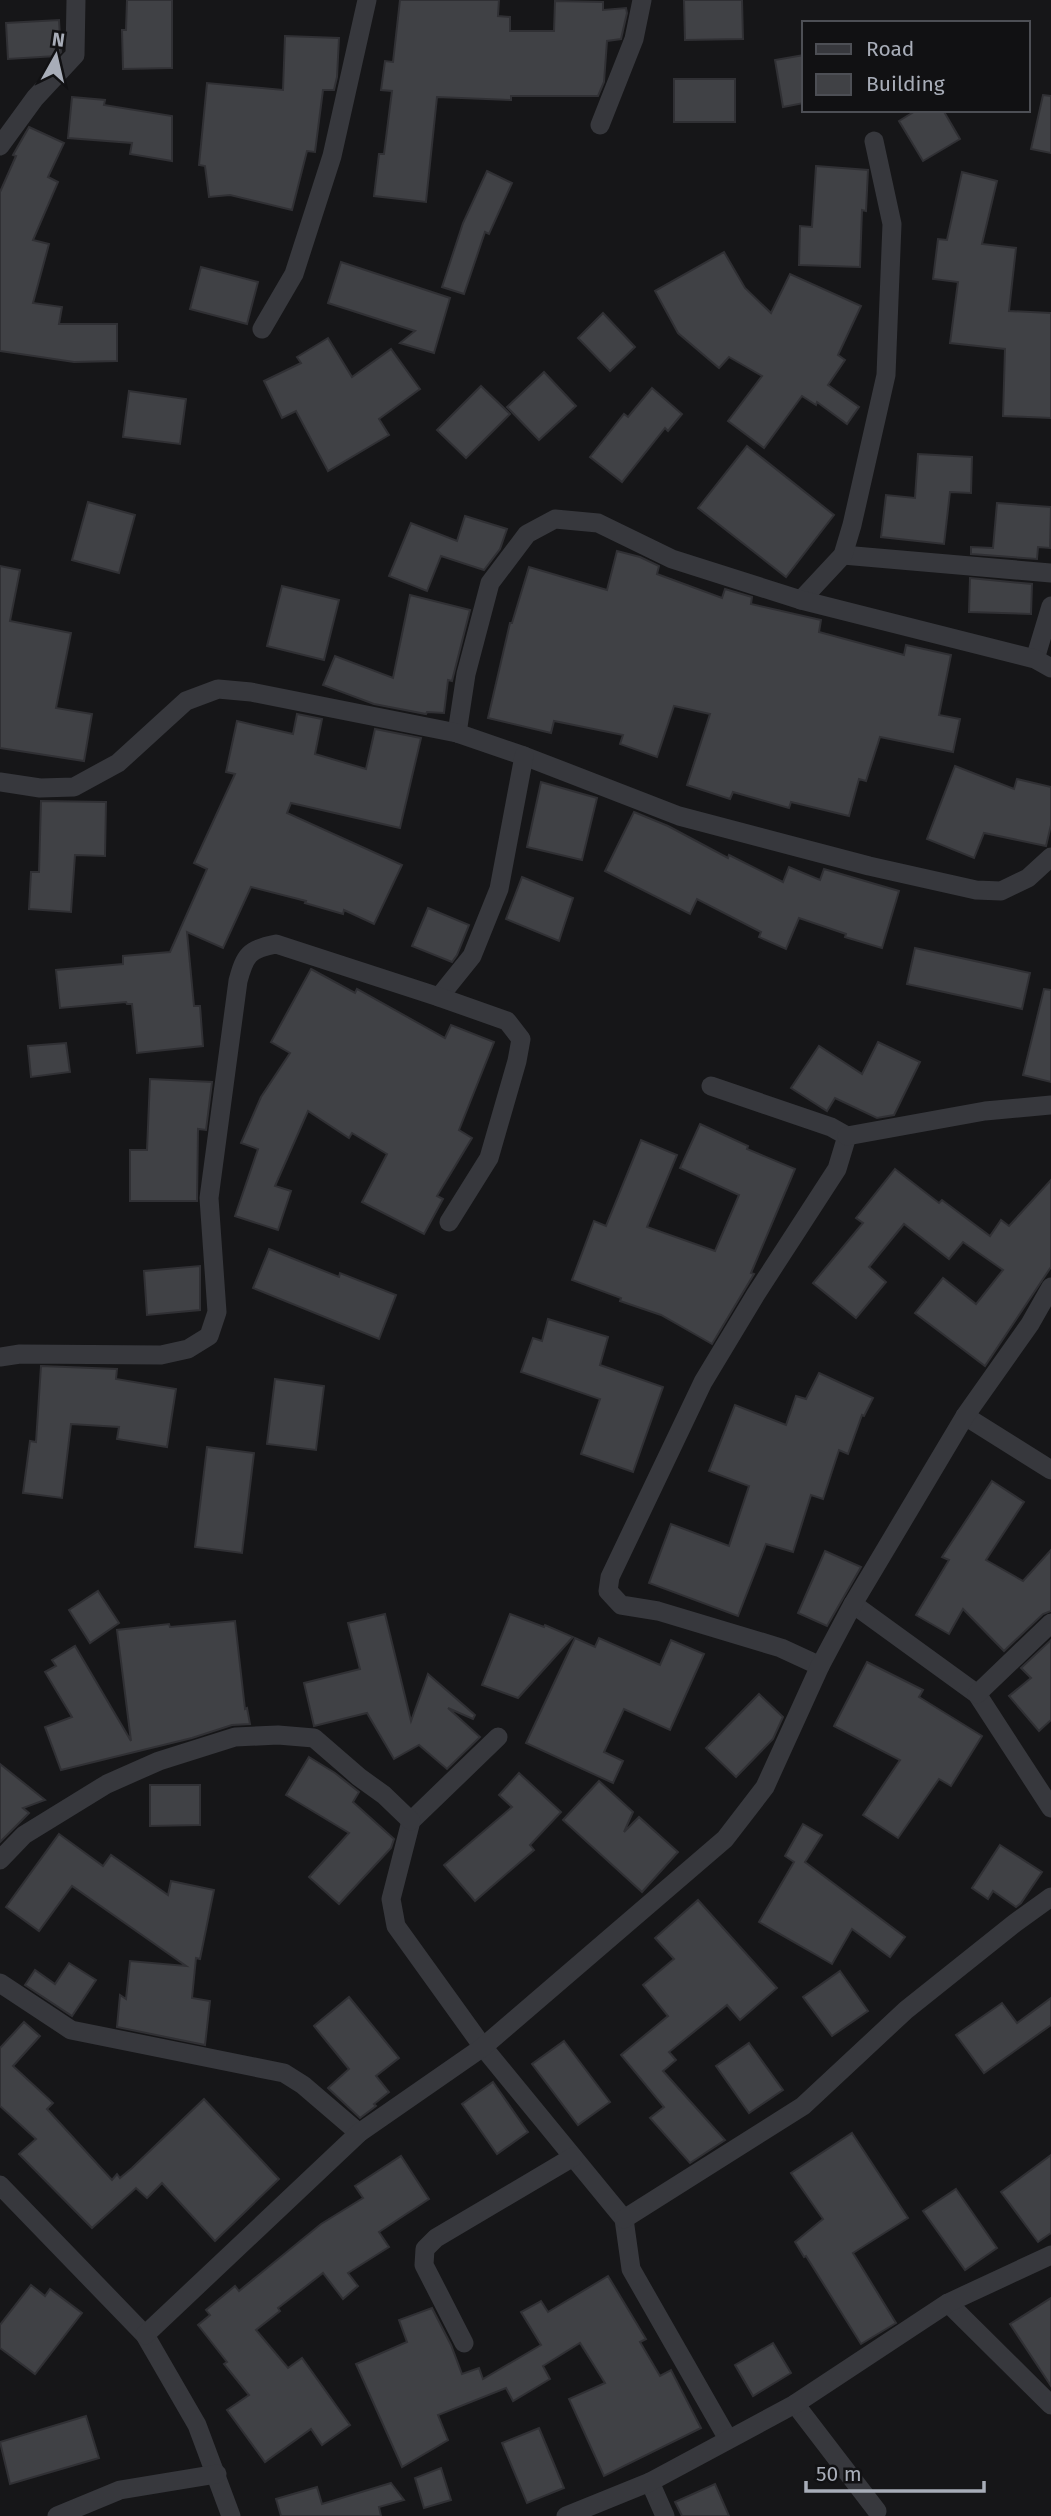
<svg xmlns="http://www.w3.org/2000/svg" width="1051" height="2516" viewBox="0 0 1051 2516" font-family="'Fira Sans',sans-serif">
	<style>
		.building { fill: #404145; stroke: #303034; stroke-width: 2 }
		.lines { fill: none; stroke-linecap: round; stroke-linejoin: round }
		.street { stroke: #37383d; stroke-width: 19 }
	</style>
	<rect width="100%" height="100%" fill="#161618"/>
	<g class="building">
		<polygon points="127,0 172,0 172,68 123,69 122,30 126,30"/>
		<polygon points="400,0 499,0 498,16 510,17 510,31 554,31 555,1 603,2 603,10 626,8 627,13 621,39 607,41 604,82 598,96 511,96 511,100 437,97 426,202 374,196 379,154 384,154 392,91 381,90 385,61 393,62"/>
		<polygon points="684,0 742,0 743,39 685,40"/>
		<polygon points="59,20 61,52 57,56 8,59 6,23"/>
		<polygon points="285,36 339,38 337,77 334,90 323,90 315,152 307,151 292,210 230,195 209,197 205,166 199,165 207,83 283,90"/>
		<polygon points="804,55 804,103 783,107 775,60"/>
		<rect x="674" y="79" width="61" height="43"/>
		<polygon points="1043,95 1051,96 1051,153 1031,149"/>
		<polygon points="72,97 105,100 104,105 172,116 172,161 130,154 132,143 68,138"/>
		<polygon points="917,110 943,110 960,139 923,161 899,121"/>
		<polygon points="29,127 64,143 48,177 58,182 33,240 49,244 33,303 62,307 59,324 117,324 117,361 74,362 0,351 0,192 16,156 13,155"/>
		<polygon points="816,166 868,170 866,211 862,210 860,267 799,265 800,226 812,227"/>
		<polygon points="487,171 512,183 489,234 485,232 464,294 442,287 463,223"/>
		<polygon points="962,172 997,181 982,244 1016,248 1009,311 1051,313 1051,418 1003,416 1005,349 950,343 958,282 933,279 938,239 947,240"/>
		<polygon points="724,252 745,288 771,313 790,274 861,306 838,355 845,360 828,385 859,407 847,424 817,402 816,405 802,396 764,448 728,421 762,376 729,357 719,368 678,333 655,291"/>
		<polygon points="341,262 450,298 434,353 400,343 415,331 328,303"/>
		<polygon points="201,267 258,282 247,324 190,309"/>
		<polygon points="603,313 635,347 610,371 578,338"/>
		<polygon points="328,338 352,377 391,349 420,389 379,419 389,435 328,471 296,411 282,418 264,381 301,363 297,357"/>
		<polygon points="544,372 576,406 539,440 507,407"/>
		<polygon points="481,386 510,414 466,458 437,430"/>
		<polygon points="652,388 682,414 668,431 665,428 622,482 590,457 624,414 628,417"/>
		<polygon points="129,391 186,399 180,444 123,437"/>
		<polygon points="747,446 834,515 786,577 698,508"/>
		<polygon points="918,454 972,457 971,493 950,492 944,544 881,537 886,495 915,498"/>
		<polygon points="88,502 135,515 119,573 72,560"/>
		<polygon points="997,503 1051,507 1050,548 1038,547 1037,559 971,554 971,547 993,548"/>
		<polygon points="465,516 507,529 500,549 484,570 441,556 427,591 389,576 411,523 457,541"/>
		<polygon points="617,551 640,557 659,566 657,574 722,598 725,589 752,597 751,604 821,620 819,632 904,655 906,645 951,655 939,715 960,719 953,752 880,737 866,781 859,779 849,816 791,802 789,808 733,792 730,799 687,785 710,714 674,706 657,757 620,744 623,735 554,721 551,733 488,718 510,623 512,623 529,567 607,590"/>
		<polygon points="0,566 20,570 10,621 71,633 56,708 92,714 84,761 0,748"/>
		<polygon points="970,578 1032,584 1031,614 969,612"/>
		<polygon points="282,586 339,600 324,660 267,646"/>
		<polygon points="410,595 470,610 452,681 448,680 444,713 427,712 426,714 374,704 323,685 335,656 393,678"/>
		<polygon points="297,714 322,719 315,754 366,769 375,729 421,738 400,828 291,803 287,813 402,865 374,924 344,910 343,914 305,903 306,901 251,887 223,948 187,932 194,1006 200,1006 203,1046 137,1053 132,1004 127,1004 126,1002 60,1008 56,970 123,964 123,956 170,952 207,869 194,863 235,774 226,772 237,721 293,734"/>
		<polygon points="955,766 1014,789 1017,779 1051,787 1051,825 1046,846 984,833 974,858 927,839"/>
		<polygon points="541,782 597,798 582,860 527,847"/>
		<polygon points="41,801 106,802 105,856 75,855 71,912 29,909 31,872 39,872"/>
		<polygon points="634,812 668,826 728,858 729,855 783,882 789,867 820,880 824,869 899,891 882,948 845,937 846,934 799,918 786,949 759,937 761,932 697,899 690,914 605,871"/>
		<polygon points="522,877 573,898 559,941 506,919"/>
		<polygon points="428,908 469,925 457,955 452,962 412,946"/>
		<polygon points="915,948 1030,973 1022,1009 907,984"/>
		<polygon points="311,969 355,993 357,989 445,1038 451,1025 494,1042 459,1130 472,1138 437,1196 443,1199 424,1234 362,1202 387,1154 352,1133 349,1138 308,1111 275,1186 291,1191 278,1230 235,1216 258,1149 241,1143 261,1097 290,1053 271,1042"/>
		<polygon points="1044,989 1051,990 1051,1082 1023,1075"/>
		<polygon points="878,1042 920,1062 894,1115 877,1118 835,1098 827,1111 791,1088 819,1046 862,1074"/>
		<polygon points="66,1043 70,1072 31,1077 28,1046"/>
		<polygon points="150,1079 212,1082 206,1130 198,1129 197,1201 130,1201 130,1150 147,1150"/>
		<polygon points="700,1124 748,1146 747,1149 795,1169 751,1273 754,1274 712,1344 661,1315 620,1301 621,1298 572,1280 594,1221 606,1226 641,1140 677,1155 647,1227 715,1251 739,1195 680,1168"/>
		<polygon points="895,1169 939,1203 942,1200 990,1236 1001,1220 1009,1226 1051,1180 1051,1267 985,1366 915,1313 943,1278 976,1304 1003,1270 963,1242 949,1259 904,1224 869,1267 886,1282 856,1318 813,1283 863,1223 856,1218"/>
		<polygon points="269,1249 339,1277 340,1273 396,1295 379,1339 253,1288"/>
		<polygon points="200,1266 200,1310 147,1315 144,1271"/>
		<polygon points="548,1319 608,1337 600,1365 663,1387 633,1472 581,1454 600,1399 521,1372 533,1338 542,1341"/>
		<polygon points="41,1366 117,1369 116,1379 176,1389 167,1447 117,1439 119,1427 71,1424 62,1498 23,1493 30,1441 36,1442"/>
		<polygon points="819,1373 873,1398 864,1416 862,1415 848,1454 839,1450 823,1499 811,1495 793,1552 766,1544 738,1616 649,1583 671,1524 729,1546 749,1486 709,1471 735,1405 786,1425 796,1396 806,1399"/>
		<polygon points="275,1379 324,1386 316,1450 267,1444"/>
		<polygon points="207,1447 254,1453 242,1553 195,1547"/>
		<polygon points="992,1481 1024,1502 986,1560 1023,1581 1051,1550 1051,1611 1043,1614 1004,1651 963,1609 949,1634 916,1615 949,1560 942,1557"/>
		<polygon points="825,1551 861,1567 827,1626 798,1613"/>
		<polygon points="98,1591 119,1623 90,1643 69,1610"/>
		<polygon points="385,1614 411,1721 428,1674 475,1715 473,1719 448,1708 480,1737 447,1769 419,1745 394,1759 367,1713 314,1726 304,1683 360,1669 348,1623"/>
		<polygon points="510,1614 544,1627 545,1625 573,1637 518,1698 482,1685"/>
		<polygon points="235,1621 245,1709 247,1708 250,1724 232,1725 192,1738 61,1770 45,1727 72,1717 45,1672 56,1666 52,1660 75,1646 131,1741 117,1630 169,1624 170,1627"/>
		<polygon points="575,1638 595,1647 599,1638 660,1665 671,1640 704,1654 670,1730 624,1709 604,1752 623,1761 613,1783 526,1743"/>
		<polygon points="1051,1640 1051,1720 1039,1731 1009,1696 1031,1678 1021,1668"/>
		<polygon points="867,1662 923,1690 919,1697 982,1736 951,1786 939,1779 898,1838 863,1815 900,1760 834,1726"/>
		<polygon points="759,1694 783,1717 773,1739 736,1777 706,1748"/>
		<polygon points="309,1757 335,1773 359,1792 353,1802 394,1839 391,1848 339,1904 309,1877 349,1833 286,1795"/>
		<polygon points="0,1764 45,1800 23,1808 29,1813 0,1842"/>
		<polygon points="519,1773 561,1812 530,1845 534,1850 475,1901 444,1865 512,1807 499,1795"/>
		<polygon points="599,1781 633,1812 624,1832 639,1817 678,1852 642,1892 563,1820"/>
		<polygon points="150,1785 200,1785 200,1825 150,1826"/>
		<polygon points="803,1824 822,1835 805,1862 905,1937 890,1957 852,1929 832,1964 759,1922 794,1862 785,1856"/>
		<polygon points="59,1834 103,1866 111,1855 168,1895 171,1881 214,1890 200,1959 196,1958 192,1998 210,2001 205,2045 117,2027 120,1995 126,1999 130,1961 186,1966 72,1886 39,1931 6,1907"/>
		<polygon points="1000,1845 1042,1872 1021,1903 1016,1907 993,1891 988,1899 972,1888"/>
		<polygon points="698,1900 777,1988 740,2020 727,2005 669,2052 676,2060 663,2071 725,2140 690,2163 650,2118 664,2107 621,2055 668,2016 643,1985 674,1959 655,1938"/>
		<polygon points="69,1963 96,1980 72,2016 25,1985 35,1970 55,1984"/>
		<polygon points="840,1971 868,2011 832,2036 803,1997"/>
		<polygon points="349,1997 399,2058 376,2076 389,2092 374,2104 376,2106 360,2118 328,2088 349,2069 314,2026"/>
		<polygon points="1051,1998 1051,2025 984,2073 956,2035 1002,2003 1017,2023"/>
		<polygon points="24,2022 40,2036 13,2066 53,2103 47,2109 112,2180 117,2174 120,2178 132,2168 204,2099 279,2179 215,2241 162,2183 147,2198 136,2188 92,2228 19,2154 36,2139 0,2106 0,2048"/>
		<polygon points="564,2041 610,2102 578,2125 532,2064"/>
		<polygon points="749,2043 783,2090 749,2113 716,2066"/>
		<polygon points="493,2082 528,2132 497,2154 462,2104"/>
		<polygon points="852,2133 908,2218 853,2253 896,2323 861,2344 806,2256 804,2257 795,2242 823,2219 791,2173"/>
		<polygon points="1051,2155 1051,2233 1038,2242 1001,2192"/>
		<polygon points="401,2156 429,2199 379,2232 389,2247 348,2273 358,2286 343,2299 323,2273 278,2308 280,2311 256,2330 288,2368 302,2358 350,2425 322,2445 311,2429 265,2462 227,2410 249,2395 224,2364 227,2362 198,2325 210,2315 206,2310 235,2286 239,2291 321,2224 363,2198 355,2186"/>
		<polygon points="956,2189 997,2248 965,2270 923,2211"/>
		<polygon points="608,2276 646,2339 640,2342 660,2376 671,2370 701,2428 604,2476 569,2399 605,2383 580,2343 543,2366 550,2379 513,2401 506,2388 438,2415 448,2440 402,2467 356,2364 407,2342 399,2320 432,2308 451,2345 462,2374 479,2368 483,2379 541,2345 521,2312 541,2301 548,2312"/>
		<polygon points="31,2285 45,2296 50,2289 82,2313 35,2374 0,2348 0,2325"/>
		<polygon points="1051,2298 1051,2386 1010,2324"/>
		<polygon points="773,2343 791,2373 753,2396 735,2365"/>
		<polygon points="86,2416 99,2458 10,2484 0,2442"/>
		<polygon points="539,2428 564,2488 527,2503 502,2443"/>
		<polygon points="441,2468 451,2500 424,2508 415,2478"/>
		<polygon points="391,2483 404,2500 379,2507 381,2516 281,2516 276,2499 317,2487 322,2504"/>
		<polygon points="715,2484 729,2516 682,2516 675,2502"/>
	</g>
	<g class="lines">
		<g class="street">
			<polyline points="600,125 634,39 642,0"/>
			<polyline points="0,146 35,98 75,55 76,0"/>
			<polyline points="262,329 294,274 332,156 367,0"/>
			<polyline points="843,555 1051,573"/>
			<polyline points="801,600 843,555 852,525 886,375 892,224 874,141"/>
			<polyline points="1035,659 1051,606"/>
			<polyline points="457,733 466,674 490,583 527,534 555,519 598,523 672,559 801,600 1035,659 1051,668"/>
			<polyline points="0,782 40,788 74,787 118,763 186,701 218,689 251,692 457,733 524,756 679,816 869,866 976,890 1001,891 1028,878 1051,857"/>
			<polyline points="439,997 472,956 499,889 524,756"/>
			<polyline points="711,1086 831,1127 847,1136 837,1169 756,1294 703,1382 610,1577 608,1591 621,1605 658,1611 781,1648 820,1666"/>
			<polyline points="847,1136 985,1111 1051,1105"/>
			<path d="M0,1357L20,1354L161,1355L188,1349L209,1336L217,1312L209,1198L238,981C245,955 249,949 276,944L439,997L507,1021L521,1039L517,1061L489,1158L449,1222"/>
			<polyline points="965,1416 1051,1470"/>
			<polyline points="853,1604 977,1694 1051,1808"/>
			<polyline points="977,1694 1051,1623"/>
			<polyline points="498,1737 411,1821 391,1899 396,1926 483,2047 624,2219 631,2269 728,2439"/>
			<polyline points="0,1860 24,1835 107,1784 159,1761 235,1737 278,1735 314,1738 359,1777 384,1795 411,1821"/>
			<polyline points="0,1983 71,2030 284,2073 303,2085 359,2133"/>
			<polyline points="0,2185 145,2335 197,2425 231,2516"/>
			<polyline points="624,2219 803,2106 906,2010 1015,1923 1051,1897"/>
			<polyline points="948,2303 1051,2405"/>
			<polyline points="145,2335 359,2133 483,2047 725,1839 765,1787 820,1666 853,1604 965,1416 1030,1324 1051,1287"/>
			<polyline points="464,2343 424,2265 425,2249 436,2238 573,2157"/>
			<polyline points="795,2404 877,2511"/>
			<polyline points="650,2482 665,2516"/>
			<polyline points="57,2516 120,2490 217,2474"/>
			<polyline points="566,2516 650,2482 795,2404 948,2303 1051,2255"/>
		</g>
	</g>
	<rect x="802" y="21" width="228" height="91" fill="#111113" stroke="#4d4f55" stroke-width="2"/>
	<rect x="816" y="44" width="35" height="10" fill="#37383d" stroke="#4d4f55" stroke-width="2"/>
	<text x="866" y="56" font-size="21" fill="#a8adb8">Road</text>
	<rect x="816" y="74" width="35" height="21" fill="#404145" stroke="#4d4f55" stroke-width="2"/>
	<text x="866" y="91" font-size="21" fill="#a8adb8">Building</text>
	<g transform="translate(56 56) rotate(8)" stroke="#111113" stroke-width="5" paint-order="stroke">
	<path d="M0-5L12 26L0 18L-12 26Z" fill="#a8adb8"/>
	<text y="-10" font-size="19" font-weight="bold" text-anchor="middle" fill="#a8adb8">N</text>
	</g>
	<path d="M806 2481v10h178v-10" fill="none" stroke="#a8adb8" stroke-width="3.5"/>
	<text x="816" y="2481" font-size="21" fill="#a8adb8" stroke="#111113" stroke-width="5" paint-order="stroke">50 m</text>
</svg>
